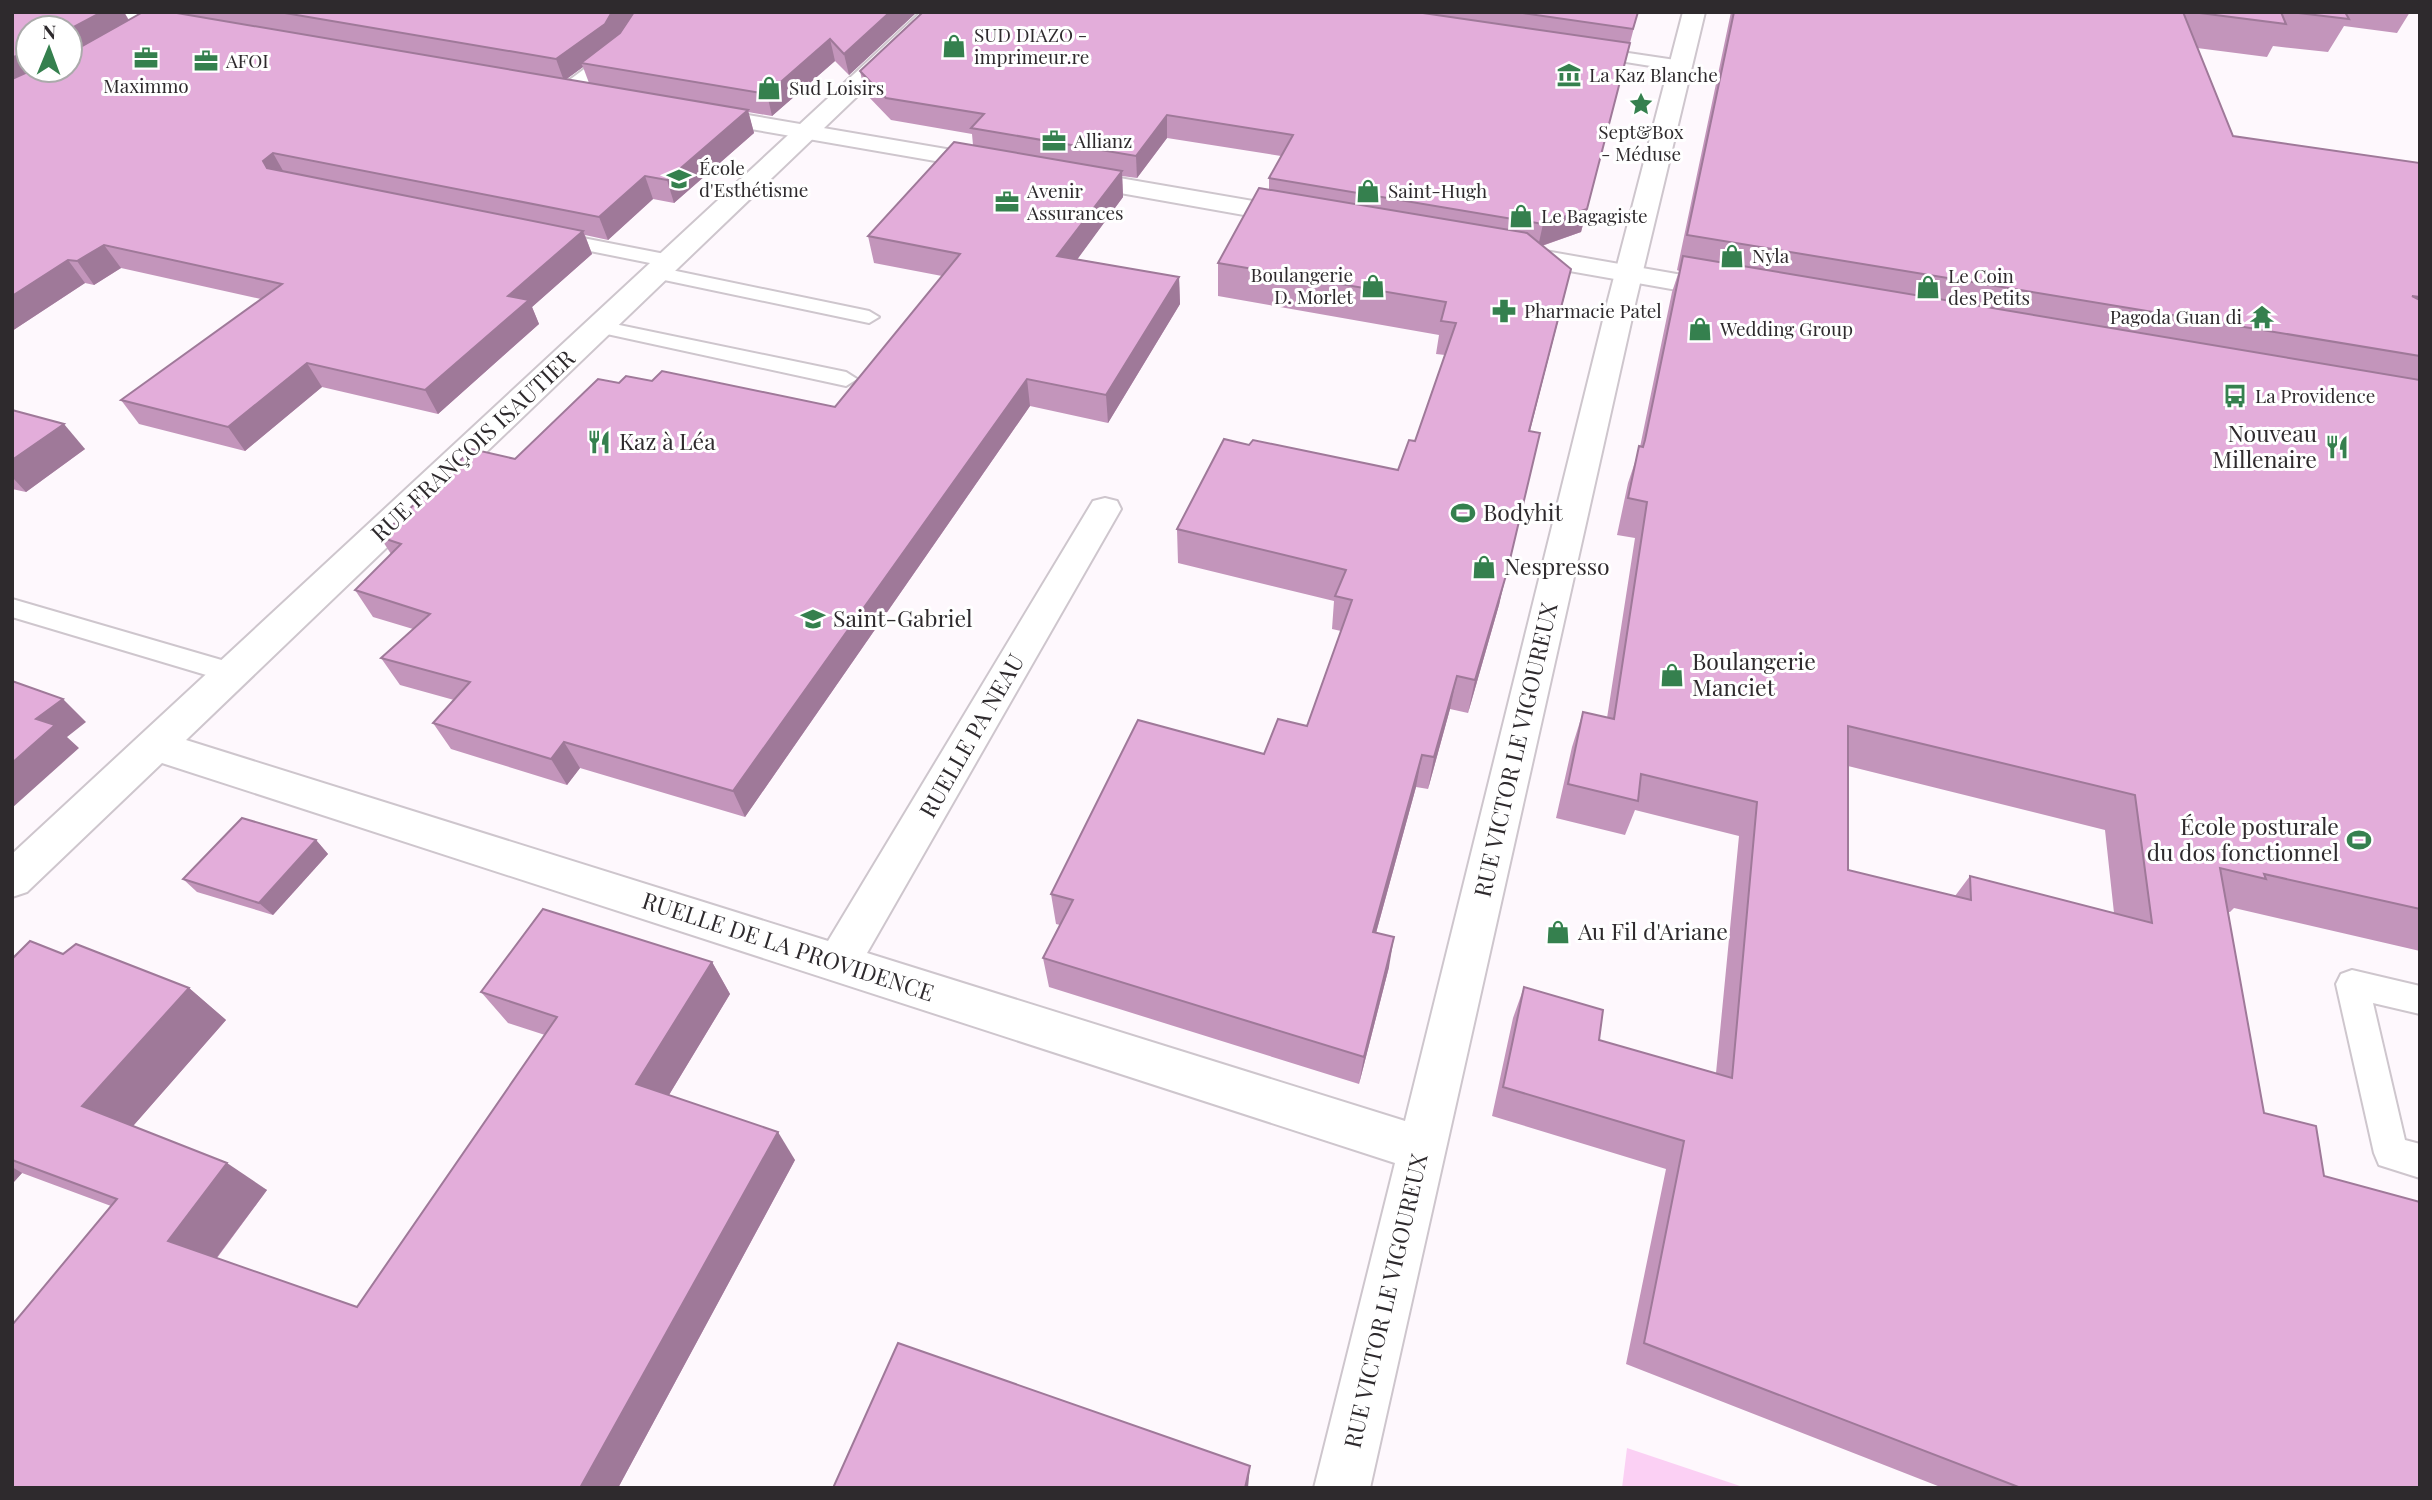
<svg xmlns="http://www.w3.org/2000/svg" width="2432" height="1500" viewBox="0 0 2432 1500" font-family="'Playfair Display',serif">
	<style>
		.green { fill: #fbd0f4 }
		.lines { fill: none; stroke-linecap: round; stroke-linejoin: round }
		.lane-casing { stroke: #cec6cd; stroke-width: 4 }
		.street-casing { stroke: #cec6cd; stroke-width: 4 }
		.secondary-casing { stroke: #cec6cd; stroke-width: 4 }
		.lane { fill: #fff; fill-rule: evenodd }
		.street { fill: #fff; fill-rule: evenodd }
		.secondary { fill: #fff; fill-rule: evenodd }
		.wall { fill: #c395bb; fill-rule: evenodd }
		.shaded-wall { fill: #9f7999 }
		.building { fill: #e3adda; stroke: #9f7999; stroke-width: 2; fill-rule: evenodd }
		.labels { text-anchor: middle; stroke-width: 6; stroke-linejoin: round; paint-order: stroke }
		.far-poi-label { font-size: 19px; fill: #2e2a2d; stroke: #fff; text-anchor: start }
		.poi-label { font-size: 23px; fill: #2e2a2d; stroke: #fff; text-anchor: start }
		.street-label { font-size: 23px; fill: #2e2a2d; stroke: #fff }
	</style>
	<rect width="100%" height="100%" fill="#fef8fd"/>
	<polygon class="green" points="1627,1448 1746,1488 1622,1488"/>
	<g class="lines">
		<g class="lane-casing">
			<g id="lane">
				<polygon points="644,12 662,12 640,30 626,53 572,95 560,95 558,91 560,87 614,47 628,24"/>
				<polygon points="1588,47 1682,61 1690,66 1682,71 1582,55 1582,49"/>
				<polygon points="552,232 670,255 680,261 670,267 545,242 542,238 545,234"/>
				<polygon points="657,267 869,311 879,317 869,323 650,277 647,273 650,269"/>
				<polygon points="600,321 846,372 857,379 846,386 593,331 590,327"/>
				<polygon points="12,599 242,666 246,673 242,680 233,683 12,617"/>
				<polygon points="2352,970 2420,986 2420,1014 2373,1003 2405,1140 2420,1144 2420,1178 2379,1165 2374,1153 2336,984 2341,974"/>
			</g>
		</g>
		<g class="street-casing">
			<polygon id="street" points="921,12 945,12 186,740 828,941 1093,501 1105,498 1117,501 1121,509 867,953 1405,1121 1608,300 1683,12 1705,12 1636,300 1370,1488 1314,1488 1395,1163 162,763 27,892 12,897 12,854"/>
		</g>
		<g class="secondary-casing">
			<g id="secondary">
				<polygon points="97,12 146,12 194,21 197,26 186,33 108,18"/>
				<polygon points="701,107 993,157 1002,159 1005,164 1002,169 993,171 693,119 689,114 693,109"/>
				<polygon points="1073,170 1300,209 1309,211 1313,217 1309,223 1300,225 1064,183 1060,178 1064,173"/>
				<polygon points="1511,245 1728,283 1738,285 1742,291 1738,297 1728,299 1501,259 1497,253 1501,247"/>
			</g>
		</g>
		<use href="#lane" class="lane"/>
		<use href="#street" class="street"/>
		<use href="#secondary" class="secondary"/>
	</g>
	<g class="wall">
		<path d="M12,12H124L129,20L186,15L184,12H917L849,75L835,61L772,116L748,112L754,133L674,203L653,199L608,240L585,235L592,254L532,307L539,324L438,414L322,387L245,451L139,424L121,400L261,299L121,268L94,285L85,283L12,331ZM629,20L620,33L618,35L626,23ZM28,28H70V70H28ZM583,67L589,83L566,79Z"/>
		<polygon points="923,12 1638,12 1581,232 1542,246 1571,269 1530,431 1499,605 1468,713 1450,709 1428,789 1416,787 1376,933 1389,967 1359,1084 1049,987 1043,958 1060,925 1056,924 1051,894 1307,726 1341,631 1332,629 1334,601 1178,563 1177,529 1249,445 1398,470 1415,441 1445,355 1436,354 1439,335 1218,296 1218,263 1269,189 1269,178 1281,156 1167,138 1137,178 1122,176 1123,197 1077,259 1179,277 1180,304 1108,423 1030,406 745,817 580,768 567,785 451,749 433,723 454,700 400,685 381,658 413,629 373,617 355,590 391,554 380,537 515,459 619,383 652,381 835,407 942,276 874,263 868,236 973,145 972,134 891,120 865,93 860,71"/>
		<path d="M1731,12H2410L2397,33L2344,26L2328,52L2273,46L2267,57L2197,48L2233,136L2420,163V951L2234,908L2230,912H2228L2264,1113L2324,1176L2420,1488H1943L1626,1364L1666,1169L1492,1116L1513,1018L1524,987L1599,1040L1716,1073L1739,836L1635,810L1625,835L1556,818L1572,747L1583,712L1607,718L1635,538L1617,535L1628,483L1640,447L1672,292L1679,271L1677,270ZM1848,766L2105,830L2114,913L1970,876L1955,896L1848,870Z"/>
		<polygon points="12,410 85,449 26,492 12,489"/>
		<polygon points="316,840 328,854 273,915 197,892 183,879"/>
		<polygon points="63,954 189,988 226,1020 133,1126 267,1190 217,1258 357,1307 545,1035 508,1023 481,992 712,962 730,994 669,1095 795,1160 618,1488 111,1206 22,1173 12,1184 12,959"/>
	</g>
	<g class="shaded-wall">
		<polygon points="102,12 124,12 131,25 70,58 70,29"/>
		<polygon points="612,12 639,12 626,23 612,45 581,63 583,67 564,81 556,59"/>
		<polygon points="890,12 917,12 849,75 844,54"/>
		<polygon points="830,39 835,61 772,116 767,94"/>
		<polygon points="1630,43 1581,232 1538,247 1543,224"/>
		<polygon points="28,50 28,70 46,70 12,88 12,58"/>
		<polygon points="748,110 754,133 674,203 667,180"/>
		<polygon points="1167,115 1167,138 1137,178 1136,156"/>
		<polygon points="273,153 286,176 275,183 263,161"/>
		<polygon points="1122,171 1123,197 1060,283 1057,256"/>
		<polygon points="645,176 653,199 608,240 599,217"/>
		<polygon points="583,231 592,254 532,307 539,324 438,414 425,390 508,296"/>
		<polygon points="104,245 121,268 94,285 77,261"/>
		<polygon points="68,260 85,283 12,331 12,296"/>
		<polygon points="1571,269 1563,302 1521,464 1529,431"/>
		<polygon points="1179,277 1180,304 1108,423 1106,395"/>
		<polygon points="307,363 322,387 245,451 228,427"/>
		<polygon points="1027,379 1030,406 745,817 733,791"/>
		<polygon points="64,424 85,449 26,492 12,477 12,460"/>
		<polygon points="1540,433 1499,605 1468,713 1475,680"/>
		<polygon points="1457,676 1450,709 1428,789 1434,757"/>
		<polygon points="63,699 86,722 67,737 79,748 12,808 12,763 36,719"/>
		<polygon points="564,742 580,768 567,785 551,759"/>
		<polygon points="1422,755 1416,787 1368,962 1373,932"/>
		<polygon points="316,840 328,854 273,915 259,903"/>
		<polygon points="1394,937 1389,967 1359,1084 1364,1057"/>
		<polygon points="712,962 730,994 658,1113 636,1084"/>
		<polygon points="189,988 226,1020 126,1134 82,1106"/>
		<polygon points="778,1132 795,1160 618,1488 580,1488"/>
		<polygon points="227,1163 267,1190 211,1265 168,1241"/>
		<polygon points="12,1167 22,1173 12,1184"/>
		<polygon points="1250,1466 1248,1488 1245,1488"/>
	</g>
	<g class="building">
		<polygon points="12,12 102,12 70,29 70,28 28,28 28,50 12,58"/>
		<polygon points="143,12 171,12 748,110 667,180 645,176 599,217 273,153 263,161 267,168 583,231 508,296 529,300 425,390 307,363 228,427 121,400 282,284 104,245 77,261 68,260 12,296 12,79 32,70 70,70 70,53"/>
		<polygon points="279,12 612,12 605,24 556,59"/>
		<polygon points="634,12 890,12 844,54 830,39 767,94 581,63 620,33"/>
		<polygon points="923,12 1416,12 1630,43 1587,209 1543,224 1269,178 1293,135 1167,115 1136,156 971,128 984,114 886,98 860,71"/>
		<polygon points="1516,12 1638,12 1633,29"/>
		<polygon points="1734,12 2183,12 2233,136 2420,163 2420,297 2412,296 2420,300 2420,356 1687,235"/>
		<polygon points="2192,12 2281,12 2286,24"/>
		<polygon points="2290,12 2345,12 2349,19"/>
		<polygon points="954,142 1122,171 1057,256 1179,277 1106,395 1027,379 733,791 564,742 551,759 433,723 470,682 381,658 430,614 355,590 401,544 380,537 472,449 515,459 598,379 619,383 626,376 652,381 662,371 835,407 960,254 868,236"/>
		<polygon points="1259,188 1527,233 1571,269 1529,431 1540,433 1507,572 1475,680 1457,676 1434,757 1422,755 1373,932 1394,937 1364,1057 1043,958 1073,900 1051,894 1138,720 1264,754 1278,719 1307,726 1352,600 1335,596 1346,570 1177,529 1224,439 1249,445 1253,440 1398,470 1409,440 1415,441 1456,323 1441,321 1446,302 1218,263"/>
		<path d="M1683,256L2420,380V909L2264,874L2266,879L2220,868L2264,1113L2316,1126L2324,1176L2420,1202V1488H2021L1644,1343L1684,1141L1503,1087L1524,987L1603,1010L1599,1040L1732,1078L1757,802L1641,774L1638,801L1568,784L1583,712L1614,719L1647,502L1628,498L1639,446L1643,447L1645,440ZM1848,726L2135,795L2152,923L1970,876L1971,900L1848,870Z"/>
		<polygon points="12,410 64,424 12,460"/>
		<polygon points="12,681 63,699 36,719 55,725 12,763"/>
		<polygon points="242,818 316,840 259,903 183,879"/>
		<polygon points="543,909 712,962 636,1084 778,1132 580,1488 12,1488 12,1325 117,1199 12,1160 12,959 30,941 63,954 76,944 189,988 82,1106 227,1163 168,1241 357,1307 557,1017 481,992"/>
		<polygon points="898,1343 1250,1466 1245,1488 833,1488"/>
	</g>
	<defs>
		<g id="shop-bare" transform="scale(1.89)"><path d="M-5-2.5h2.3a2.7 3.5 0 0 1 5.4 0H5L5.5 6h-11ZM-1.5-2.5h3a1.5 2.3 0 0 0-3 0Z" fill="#35804e" stroke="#fff" stroke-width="2.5" paint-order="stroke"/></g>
		<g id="office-bare" transform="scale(1.89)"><path d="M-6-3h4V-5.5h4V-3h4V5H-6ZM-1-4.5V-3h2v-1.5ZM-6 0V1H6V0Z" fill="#35804e" stroke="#fff" stroke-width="2.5" paint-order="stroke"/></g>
		<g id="museum-bare" transform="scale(1.89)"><path d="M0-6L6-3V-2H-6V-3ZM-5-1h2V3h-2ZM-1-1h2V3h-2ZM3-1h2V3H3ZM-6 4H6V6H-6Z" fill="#35804e" stroke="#fff" stroke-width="2.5" paint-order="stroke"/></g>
		<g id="sight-bare" transform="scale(1.89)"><path d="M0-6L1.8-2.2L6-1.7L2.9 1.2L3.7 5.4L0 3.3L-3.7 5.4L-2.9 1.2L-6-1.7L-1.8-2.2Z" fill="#35804e" stroke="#fff" stroke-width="2.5" paint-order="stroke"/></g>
		<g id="school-bare" transform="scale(1.89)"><path d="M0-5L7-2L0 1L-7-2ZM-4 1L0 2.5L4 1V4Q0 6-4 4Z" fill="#35804e" stroke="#fff" stroke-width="2.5" paint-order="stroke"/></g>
		<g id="pharmacy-bare" transform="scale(1.89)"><path d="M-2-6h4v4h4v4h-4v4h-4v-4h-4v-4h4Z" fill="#35804e" stroke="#fff" stroke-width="2.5" paint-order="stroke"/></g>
		<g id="temple-bare" transform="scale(1.89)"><path d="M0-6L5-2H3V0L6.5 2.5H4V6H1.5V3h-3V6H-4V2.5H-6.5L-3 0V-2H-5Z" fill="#35804e" stroke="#fff" stroke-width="2.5" paint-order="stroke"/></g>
		<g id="bus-bare" transform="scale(1.89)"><path d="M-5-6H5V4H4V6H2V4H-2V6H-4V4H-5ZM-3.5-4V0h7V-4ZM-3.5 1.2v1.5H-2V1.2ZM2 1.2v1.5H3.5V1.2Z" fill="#35804e" stroke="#fff" stroke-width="2.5" paint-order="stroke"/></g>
		<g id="restaurant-bare" transform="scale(1.89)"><path d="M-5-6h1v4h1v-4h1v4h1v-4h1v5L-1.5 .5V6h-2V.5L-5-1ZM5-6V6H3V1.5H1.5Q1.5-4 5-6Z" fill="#35804e" stroke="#fff" stroke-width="2.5" paint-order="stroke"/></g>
		<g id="stadium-bare" transform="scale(1.89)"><path d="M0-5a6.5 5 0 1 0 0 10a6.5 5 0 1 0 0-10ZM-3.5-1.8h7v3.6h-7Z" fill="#35804e" stroke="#fff" stroke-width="2.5" paint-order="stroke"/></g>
	</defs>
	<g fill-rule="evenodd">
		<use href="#shop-bare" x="954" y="46"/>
		<use href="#office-bare" x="146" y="58"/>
		<use href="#office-bare" x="206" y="61"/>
		<use href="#museum-bare" x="1569" y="75"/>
		<use href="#shop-bare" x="769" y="88"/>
		<use href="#sight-bare" x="1641" y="104"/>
		<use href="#office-bare" x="1054" y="141"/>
		<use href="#school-bare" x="679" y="179"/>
		<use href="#shop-bare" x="1368" y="191"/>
		<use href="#office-bare" x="1007" y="202"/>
		<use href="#shop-bare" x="1521" y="216"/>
		<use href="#shop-bare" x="1732" y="256"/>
		<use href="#shop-bare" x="1373" y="286"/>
		<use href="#shop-bare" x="1928" y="287"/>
		<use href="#pharmacy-bare" x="1504" y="311"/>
		<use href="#temple-bare" x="2262" y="317"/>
		<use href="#shop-bare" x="1700" y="329"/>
		<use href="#bus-bare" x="2235" y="396"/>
		<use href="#restaurant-bare" x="599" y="442"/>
		<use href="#restaurant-bare" x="2337" y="447"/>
		<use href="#stadium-bare" x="1463" y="513"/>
		<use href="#shop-bare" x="1484" y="567"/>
		<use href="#school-bare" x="813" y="619"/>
		<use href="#shop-bare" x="1672" y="675"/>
		<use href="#stadium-bare" x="2359" y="840"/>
		<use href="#shop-bare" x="1558" y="932"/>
	</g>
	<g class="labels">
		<g class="far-poi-label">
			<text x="974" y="42">SUD DIAZO -<tspan x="974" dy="22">imprimeur.re</tspan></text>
			<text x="226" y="68">AFOI</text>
			<text x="1589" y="82">La Kaz Blanche</text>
			<text x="146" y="93" text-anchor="middle">Maximmo</text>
			<text x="789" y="95">Sud Loisirs</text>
			<text x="1641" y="139" text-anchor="middle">Sept&amp;Box<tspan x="1641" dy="22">- Méduse</tspan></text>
			<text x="1074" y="148">Allianz</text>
			<text x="699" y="175">École<tspan x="699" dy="22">d'Esthétisme</tspan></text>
			<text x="1027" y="198">Avenir<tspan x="1027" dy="22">Assurances</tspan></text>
			<text x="1388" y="198">Saint-Hugh</text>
			<text x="1541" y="223">Le Bagagiste</text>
			<text x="1752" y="263">Nyla</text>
			<text x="1353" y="282" text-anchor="end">Boulangerie<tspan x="1353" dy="22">D. Morlet</tspan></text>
			<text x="1948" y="283">Le Coin<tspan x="1948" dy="22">des Petits</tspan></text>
			<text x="1524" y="318">Pharmacie Patel</text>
			<text x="2242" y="324" text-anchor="end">Pagoda Guan di</text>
			<text x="1720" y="336">Wedding Group</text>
			<text x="2255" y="403">La Providence</text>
		</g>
		<g class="poi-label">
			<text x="2317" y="442" text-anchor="end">Nouveau<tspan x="2317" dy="26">Millenaire</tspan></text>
			<text x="619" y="450">Kaz à Léa</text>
			<text x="1483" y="521">Bodyhit</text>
			<text x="1504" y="575">Nespresso</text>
			<text x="833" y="627">Saint-Gabriel</text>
			<text x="1692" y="670">Boulangerie<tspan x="1692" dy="26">Manciet</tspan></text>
			<text x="2339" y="835" text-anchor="end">École posturale<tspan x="2339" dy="26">du dos fonctionnel</tspan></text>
			<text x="1578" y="940">Au Fil d'Ariane</text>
		</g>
		<g class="street-label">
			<text transform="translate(473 446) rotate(-43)" y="8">RUE FRANÇOIS ISAUTIER</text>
			<text transform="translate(972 736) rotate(-60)" y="8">RUELLE PA NEAU</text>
			<text transform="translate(1516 750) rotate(-77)" y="8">RUE VICTOR LE VIGOUREUX</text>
			<text transform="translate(788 947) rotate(18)" y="8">RUELLE DE LA PROVIDENCE</text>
			<text transform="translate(1386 1301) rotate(-77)" y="8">RUE VICTOR LE VIGOUREUX</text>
		</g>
	</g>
	<rect width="2432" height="1500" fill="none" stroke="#2e2a2d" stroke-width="28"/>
	<g transform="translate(49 49) rotate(1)"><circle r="33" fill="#ffffff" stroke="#abaaab" stroke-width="2"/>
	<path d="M0-5L12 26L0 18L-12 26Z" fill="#35804e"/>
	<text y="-10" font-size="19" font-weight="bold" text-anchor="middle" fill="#2e2a2d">N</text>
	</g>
</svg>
